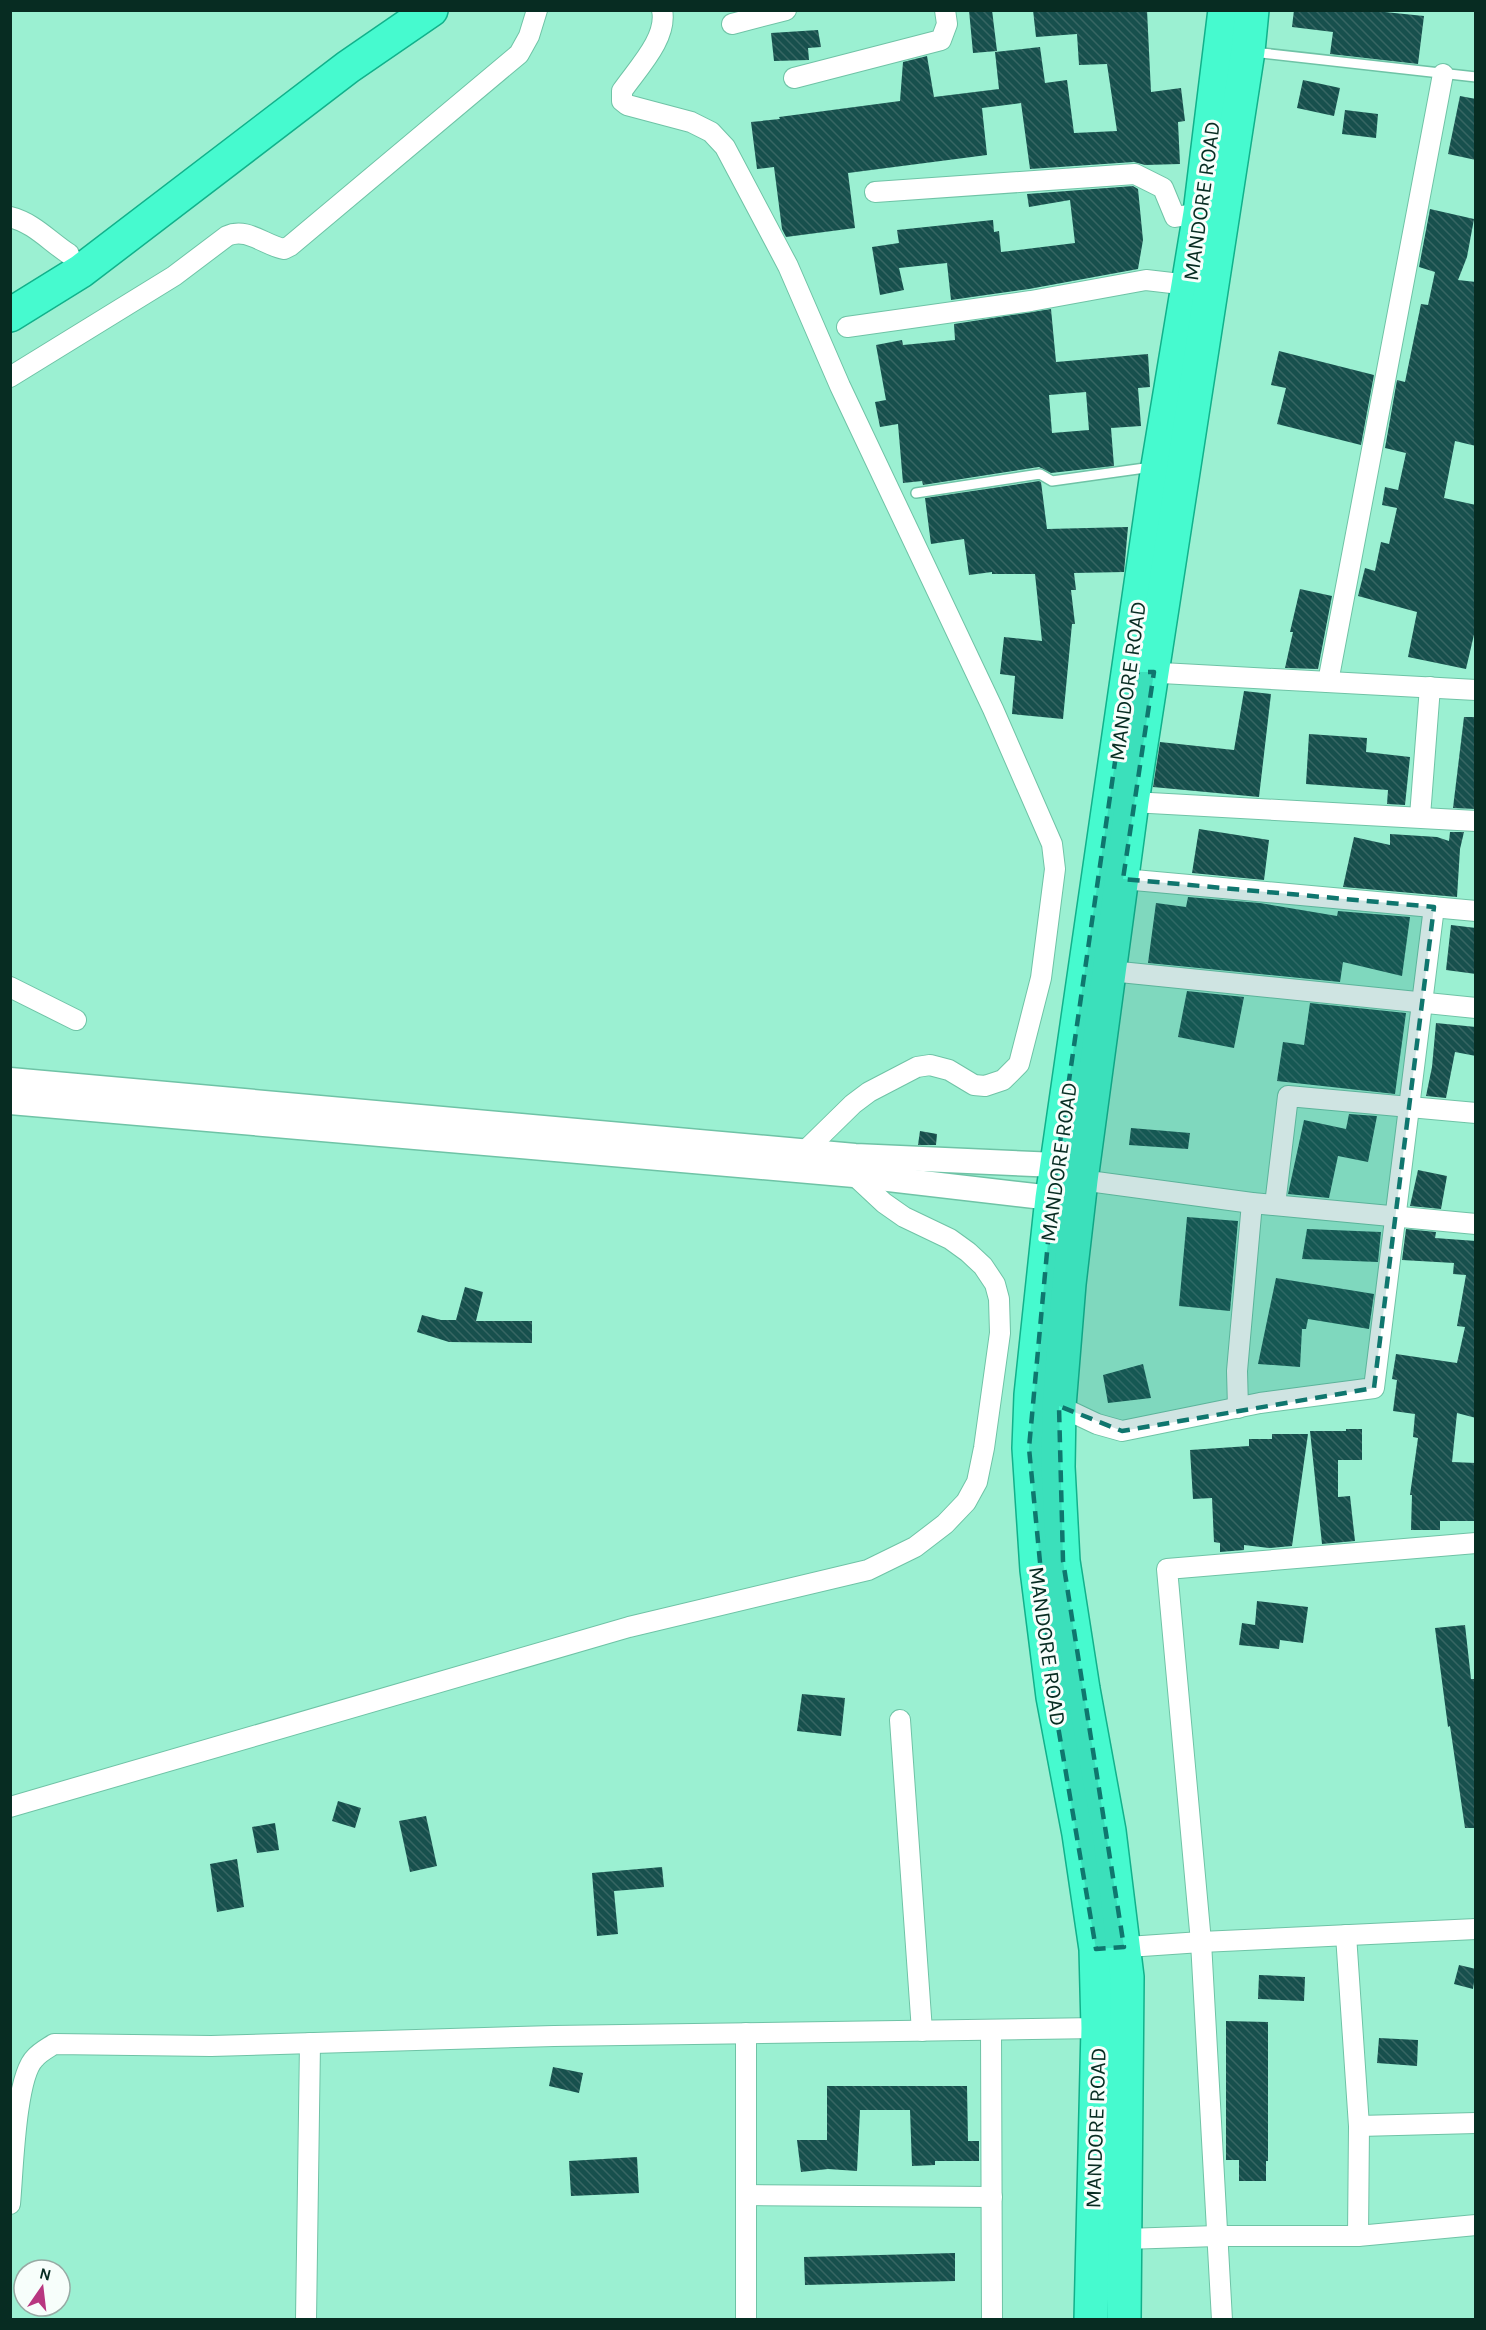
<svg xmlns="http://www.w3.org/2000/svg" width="1486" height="2330" viewBox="0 0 1486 2330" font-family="Karla,sans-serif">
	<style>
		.building { fill: url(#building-back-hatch); fill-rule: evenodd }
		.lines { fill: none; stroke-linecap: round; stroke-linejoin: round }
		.service-casing { stroke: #6fc3a6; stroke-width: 12 }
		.minor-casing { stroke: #6fc3a6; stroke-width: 22 }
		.tertiary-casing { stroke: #6fc3a6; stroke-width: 27 }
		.trunk-casing { stroke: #11b18b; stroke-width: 36 }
		.service { stroke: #fff; stroke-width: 9 }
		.minor { stroke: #fff; stroke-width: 20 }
		.tertiary { stroke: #fff; stroke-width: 24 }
		.trunk { stroke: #46facf; stroke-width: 33 }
		.marked { fill: #0f766e; fill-opacity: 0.2; stroke: #0f766e; stroke-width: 4.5; stroke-dasharray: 12 8; stroke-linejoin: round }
		.labels { text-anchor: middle; stroke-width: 6; stroke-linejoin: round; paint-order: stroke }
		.street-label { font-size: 22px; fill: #072c22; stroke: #f7fefb }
	</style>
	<defs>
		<pattern id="building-back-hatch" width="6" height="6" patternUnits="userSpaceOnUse" patternTransform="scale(1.5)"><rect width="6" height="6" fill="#17504d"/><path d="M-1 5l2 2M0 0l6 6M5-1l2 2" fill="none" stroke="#376663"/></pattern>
	</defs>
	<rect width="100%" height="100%" fill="#9bf0d2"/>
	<g class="building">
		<polygon points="969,10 992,10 997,51 973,53"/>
		<polygon points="1033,10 1147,10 1151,92 1181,88 1185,121 1178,122 1180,164 1145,165 1134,162 1030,169 1021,103 982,108 987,155 848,173 855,228 786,237 782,229 774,167 757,169 751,122 780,119 779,117 900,101 903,62 927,56 934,97 999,89 995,52 1040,47 1045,83 1067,80 1074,133 1117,131 1107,64 1079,65 1077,34 1036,37"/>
		<polygon points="1294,10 1365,10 1424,16 1418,64 1330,54 1333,32 1292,27"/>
		<polygon points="818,30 821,47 808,48 809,60 774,61 771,33"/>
		<polygon points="1303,80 1340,88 1334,116 1297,108"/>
		<polygon points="1460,96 1476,99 1476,160 1448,154"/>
		<polygon points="1345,110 1378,114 1376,138 1342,134"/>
		<polygon points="1133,186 1138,189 1143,240 1138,269 1029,289 951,300 947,263 899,268 904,290 880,295 872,247 899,243 897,230 993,220 994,232 999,231 1001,252 1075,243 1070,200 1029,207 1027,194"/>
		<polygon points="1430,209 1474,219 1467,257 1458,280 1476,282 1476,446 1455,441 1444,498 1476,505 1476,626 1466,669 1408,657 1417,612 1358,596 1365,568 1375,571 1381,542 1389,544 1397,508 1382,505 1385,487 1398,490 1406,453 1385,448 1397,380 1405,382 1421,304 1428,305 1435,272 1419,267"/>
		<path d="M1051,309L1056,362L1148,354L1150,387L1138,388L1141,426L1111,428L1114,466L1051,473L1039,467L923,485L922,481L903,483L898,424L880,427L875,402L886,400L876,345L902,340L903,345L955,340L954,324ZM1086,392L1089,430L1052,433L1049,395Z"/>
		<polygon points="1279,351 1374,375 1361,445 1277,424 1286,388 1271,385"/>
		<polygon points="1039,481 1041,482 1047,529 1128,527 1124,572 1074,573 1076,590 1071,590 1075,624 1072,624 1063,719 1012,714 1015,676 1000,674 1004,637 1042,641 1035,574 992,574 992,572 969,575 964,539 931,544 925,498"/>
		<polygon points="1300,589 1332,596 1318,669 1285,668 1293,632 1290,632"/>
		<polygon points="1244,691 1271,694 1259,797 1153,787 1160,742 1234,750"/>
		<polygon points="1464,717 1476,717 1476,809 1453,808"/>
		<polygon points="1309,734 1367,738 1366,752 1410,757 1405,805 1387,804 1388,790 1306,784"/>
		<polygon points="1199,829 1269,840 1264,880 1192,873"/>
		<polygon points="1450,832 1464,832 1460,849 1457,897 1343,887 1354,837 1390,845 1390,834 1437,837 1449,841"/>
		<polygon points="1188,897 1260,903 1337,916 1338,911 1410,917 1402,976 1343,962 1340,982 1148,963 1156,903 1186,907"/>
		<polygon points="1451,925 1476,928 1476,974 1446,970"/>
		<polygon points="1187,991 1244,997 1234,1048 1178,1037"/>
		<polygon points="1310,1003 1406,1013 1395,1094 1277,1081 1283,1042 1304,1045"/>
		<polygon points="1436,1023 1476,1027 1476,1056 1455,1052 1446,1098 1426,1096 1432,1067"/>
		<polygon points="1349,1114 1377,1116 1368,1162 1338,1156 1329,1198 1288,1194 1304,1120 1346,1129"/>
		<polygon points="1131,1128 1190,1133 1188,1149 1129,1145"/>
		<polygon points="920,1131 937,1134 936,1145 918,1145"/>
		<polygon points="1418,1170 1447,1176 1441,1209 1410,1206"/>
		<polygon points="1187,1217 1238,1221 1230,1311 1179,1306"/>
		<polygon points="1307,1229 1381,1232 1378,1262 1302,1259"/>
		<polygon points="1406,1229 1436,1232 1435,1238 1476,1241 1476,1418 1457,1413 1452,1462 1476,1463 1476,1521 1440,1521 1440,1530 1411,1530 1412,1495 1410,1495 1418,1438 1413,1437 1415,1414 1393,1411 1397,1380 1392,1379 1396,1354 1457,1363 1465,1327 1457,1326 1466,1275 1453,1274 1454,1263 1402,1260"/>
		<polygon points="1276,1278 1374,1294 1369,1329 1308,1319 1306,1329 1302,1329 1300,1367 1258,1364"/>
		<polygon points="465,1287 483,1292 476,1321 532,1321 532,1343 449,1342 417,1332 422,1315 441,1320 456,1320"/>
		<polygon points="1143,1364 1151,1398 1108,1403 1103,1375"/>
		<polygon points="1346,1429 1362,1429 1362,1460 1338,1460 1338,1497 1350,1496 1355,1541 1322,1544 1310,1431 1346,1431"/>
		<polygon points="1272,1434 1308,1434 1292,1546 1269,1548 1244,1545 1244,1550 1220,1552 1220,1543 1214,1542 1212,1498 1193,1499 1190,1450 1249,1446 1249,1439 1272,1439"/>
		<polygon points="1257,1601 1308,1607 1303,1643 1280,1640 1279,1649 1239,1645 1242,1623 1255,1625"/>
		<polygon points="1465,1625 1471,1679 1476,1679 1476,1828 1465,1828 1450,1726 1448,1727 1435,1628"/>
		<polygon points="802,1694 845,1698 841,1736 797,1731"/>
		<polygon points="338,1801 361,1808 355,1828 332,1821"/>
		<polygon points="426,1816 437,1866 410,1872 399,1821"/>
		<polygon points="275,1823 279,1850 257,1853 252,1827"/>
		<polygon points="237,1859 244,1907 217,1912 210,1864"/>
		<polygon points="662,1867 664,1887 614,1891 618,1934 597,1936 592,1873"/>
		<polygon points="1459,1965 1476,1969 1473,1989 1454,1984"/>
		<polygon points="1259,1975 1305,1977 1304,2001 1258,1999"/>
		<polygon points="1226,2021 1268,2022 1268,2161 1266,2161 1266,2181 1239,2181 1239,2160 1226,2160"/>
		<polygon points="1379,2038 1418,2040 1417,2066 1377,2063"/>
		<polygon points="553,2067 583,2073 579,2093 549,2086"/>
		<polygon points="827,2086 967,2086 968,2141 979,2141 979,2161 935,2161 935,2165 912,2166 910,2110 860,2110 857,2171 828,2169 801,2172 797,2140 827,2140"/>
		<polygon points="637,2157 639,2193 571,2196 569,2161"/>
		<polygon points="955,2253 955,2281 805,2285 804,2257"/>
	</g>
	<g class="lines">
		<g class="service-casing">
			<g id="service">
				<polyline points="1253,52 1476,77"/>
				<polyline points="916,493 1040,474 1052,481 1152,467"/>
			</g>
		</g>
		<g class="minor-casing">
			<g id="minor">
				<path d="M662,10C668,38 637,69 622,91V101L627,105L691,122L711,132L725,147L788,266L840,386L993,709L1052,844L1055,869L1041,978L1019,1064L1003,1080L985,1086L974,1085L949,1070L930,1065L917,1067L869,1092L853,1104L805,1151"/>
				<polyline points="732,24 786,10"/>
				<polyline points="794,78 941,40 947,24 945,10"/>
				<polyline points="875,192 1135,174 1163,188 1175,217 1200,213"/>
				<path d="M10,217C34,223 49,241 69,254"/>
				<polyline points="847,327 1031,301 1146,280 1189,285"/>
				<path d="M10,377L174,276L227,236C247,227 264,245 284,249L290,246L519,54L529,36L537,10"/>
				<polyline points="1143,672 1476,690"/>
				<polyline points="1328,682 1443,74"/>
				<polyline points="1132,802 1476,821"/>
				<polyline points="1420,816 1430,687"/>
				<polyline points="1123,879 1476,911"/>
				<polyline points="1110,971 1476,1008"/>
				<polyline points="10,987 76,1020"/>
				<polyline points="1081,1180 1252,1203 1476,1224"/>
				<polyline points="1275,1205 1288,1096 1476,1113"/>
				<polyline points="1059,1406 1097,1424 1122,1431 1260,1403 1374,1388 1434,907"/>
				<polyline points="1238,1408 1237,1371 1252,1203"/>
				<polyline points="900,1720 922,2031"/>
				<polyline points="10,1807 629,1627 868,1570 915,1547 945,1524 966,1502 977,1482 984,1448 1000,1333 999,1299 995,1284 983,1266 968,1252 950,1239 904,1217 884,1203 854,1175"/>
				<polyline points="1346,1935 1359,2126 1358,2236"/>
				<polyline points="1113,1948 1201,1942 1476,1929"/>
				<polyline points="991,2030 992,2320"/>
				<polyline points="746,2033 746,2320"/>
				<polyline points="1359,2126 1476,2123"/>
				<polyline points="746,2195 992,2197"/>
				<path d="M10,2204C13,2174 15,2077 35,2058C40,2052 48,2048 54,2044L211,2046L554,2036L1098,2028"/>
				<polyline points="1125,2239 1217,2236 1358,2236 1476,2225"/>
				<polyline points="306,2320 310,2043"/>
				<polyline points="1222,2320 1201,1942 1167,1569 1476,1543"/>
			</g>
		</g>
		<g class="tertiary-casing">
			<g id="tertiary">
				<polyline points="10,1080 855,1156 1057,1165"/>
				<polyline points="10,1102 854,1175 1052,1198"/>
			</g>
		</g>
		<g class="trunk-casing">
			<g id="trunk">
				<polyline points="10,315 81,271 348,67 431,10"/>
				<polyline points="1091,2320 1098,2028 1096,1949 1079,1834 1053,1697 1037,1570 1029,1448 1031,1395 1052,1198 1158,466 1200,213 1225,10"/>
				<polyline points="1124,2320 1127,1977 1109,1831 1083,1689 1063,1561 1058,1467 1059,1406 1069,1284 1081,1180 1132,802 1248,51 1252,10"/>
			</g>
		</g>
		<use href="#service" class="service"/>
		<use href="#minor" class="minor"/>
		<use href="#tertiary" class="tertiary"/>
		<use href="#trunk" class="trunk"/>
	</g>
	<path class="marked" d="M1128,672H1154L1123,879L1434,907L1374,1388L1122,1431L1059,1406L1063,1561L1124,1947L1096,1949L1053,1697L1029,1448L1052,1198Z"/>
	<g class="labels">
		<g class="street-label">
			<text transform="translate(1201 201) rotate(-82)" y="8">MANDORE ROAD</text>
			<text transform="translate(1127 681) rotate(-82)" y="8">MANDORE ROAD</text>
			<text transform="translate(1058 1162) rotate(-82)" y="8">MANDORE ROAD</text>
			<text transform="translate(1048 1646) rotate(82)" y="8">MANDORE ROAD</text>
			<text transform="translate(1095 2128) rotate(-88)" y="8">MANDORE ROAD</text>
		</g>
	</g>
	<rect width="1486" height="2330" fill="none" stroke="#072c22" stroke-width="24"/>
	<g transform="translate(42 2288) rotate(14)"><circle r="28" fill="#f7fefb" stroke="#97aaa4" stroke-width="1.5"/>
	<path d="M0-4.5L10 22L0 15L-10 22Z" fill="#b83780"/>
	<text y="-9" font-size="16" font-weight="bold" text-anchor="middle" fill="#072c22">N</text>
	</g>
</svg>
